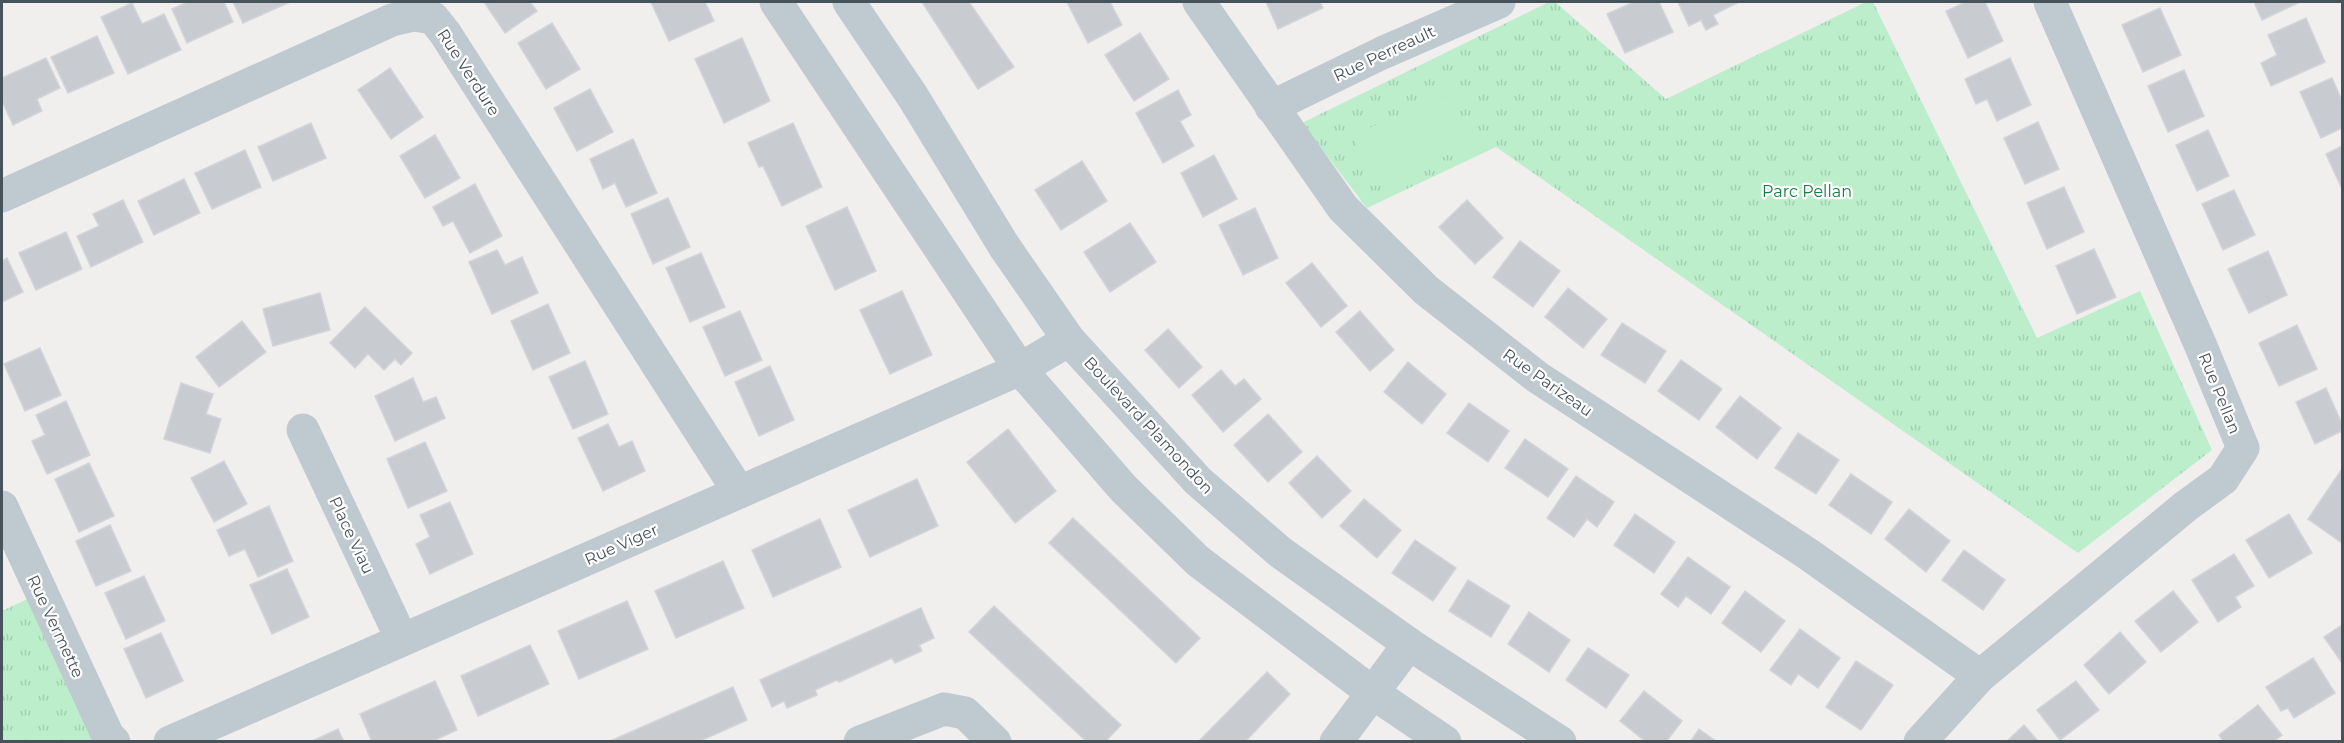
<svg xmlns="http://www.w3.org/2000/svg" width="2344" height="743" viewBox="0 0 2344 743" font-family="Montserrat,sans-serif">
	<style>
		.park { fill: url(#park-tufts) }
		.pitch { fill: #bceecc }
		.building { fill: #c8ccd1; stroke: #d2d4d9; stroke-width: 1.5 }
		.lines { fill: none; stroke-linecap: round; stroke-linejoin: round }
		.minor { stroke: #bec9d0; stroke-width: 33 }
		.labels { text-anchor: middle; stroke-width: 4.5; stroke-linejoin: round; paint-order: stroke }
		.street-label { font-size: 16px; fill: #46535b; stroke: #fff }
		.park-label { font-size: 16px; fill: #177c43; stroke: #fff }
	</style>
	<defs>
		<pattern id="park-tufts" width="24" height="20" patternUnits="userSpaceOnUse" patternTransform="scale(1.5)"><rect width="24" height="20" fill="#bceecc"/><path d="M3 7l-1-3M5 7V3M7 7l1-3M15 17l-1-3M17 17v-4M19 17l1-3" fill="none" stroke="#a3ceb1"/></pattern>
	</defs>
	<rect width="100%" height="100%" fill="#f1eeee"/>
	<g class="park">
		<polygon points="1549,2 1555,2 1666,99 1866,2 1873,2 2037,338 2140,291 2212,450 2078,553 1496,147 1367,208 1302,123"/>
		<polygon points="40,593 114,741 2,741 2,611"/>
	</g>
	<polygon class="pitch" points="1451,93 1473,144 1375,186 1353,135"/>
	<g class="building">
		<polygon points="188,2 224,2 233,22 187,43 172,9"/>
		<polygon points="233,2 290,2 243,23"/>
		<polygon points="484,2 530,2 537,11 505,33"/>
		<polygon points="651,2 705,2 714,21 669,41"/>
		<polygon points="922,2 969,2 1014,67 978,89"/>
		<polygon points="1067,2 1110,2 1122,25 1088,43"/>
		<polygon points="1266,2 1320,2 1323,8 1278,29"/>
		<polygon points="1634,2 1659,2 1673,32 1625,53 1607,14"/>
		<polygon points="1678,2 1736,2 1737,3 1713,15 1718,24 1706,30 1701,20 1689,26"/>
		<polygon points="1966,2 1985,2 2003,41 1968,58 1946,11"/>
		<polygon points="2254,2 2300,2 2262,20"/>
		<polygon points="132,3 142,24 164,14 181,50 128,74 101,17"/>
		<polygon points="2160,8 2181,55 2143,72 2122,25"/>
		<polygon points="2306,18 2325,62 2271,86 2261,63 2277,55 2268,35"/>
		<polygon points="552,23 580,69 546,89 518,43"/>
		<polygon points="1140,33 1169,79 1134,101 1105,55"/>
		<polygon points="97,36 114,73 68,93 51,57"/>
		<polygon points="742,38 770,101 724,123 695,59"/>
		<polygon points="46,58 60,88 37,99 42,111 13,125 2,101 2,78"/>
		<polygon points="2010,58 2031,105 1997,121 1987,99 1976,104 1965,79"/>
		<polygon points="390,68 423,117 391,139 358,90"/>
		<polygon points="2184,70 2204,116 2168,132 2148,86"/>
		<polygon points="2332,78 2342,101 2342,128 2321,138 2300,92"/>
		<polygon points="590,89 613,132 577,151 554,108"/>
		<polygon points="1178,90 1191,115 1180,121 1194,146 1163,163 1136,113"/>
		<polygon points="2038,122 2059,169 2025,184 2004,138"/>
		<polygon points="311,123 326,158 273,181 258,147"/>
		<polygon points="793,123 822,187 782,206 763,166 759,167 748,143"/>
		<polygon points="2208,130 2229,176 2197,191 2176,145"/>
		<polygon points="435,135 460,178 425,198 400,156"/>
		<polygon points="633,139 657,193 626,207 615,183 603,189 590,159"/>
		<polygon points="2342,146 2342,189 2326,154"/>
		<polygon points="245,150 261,187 212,209 195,173"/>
		<polygon points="1214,155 1237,199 1203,217 1181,173"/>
		<polygon points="1082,161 1107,201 1061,230 1035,190"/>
		<polygon points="184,179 200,213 154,235 138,201"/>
		<polygon points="475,184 502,236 470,253 453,221 443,226 433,207"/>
		<polygon points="2064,187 2084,232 2047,249 2027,203"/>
		<polygon points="2234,190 2255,235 2223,250 2202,204"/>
		<polygon points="668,198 690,247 653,264 631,214"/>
		<polygon points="123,200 143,242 91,267 77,236 99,226 93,214"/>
		<polygon points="1467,200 1503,238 1475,264 1439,227"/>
		<polygon points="847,207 876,271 835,290 806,226"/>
		<polygon points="1255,208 1278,258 1243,275 1219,225"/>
		<polygon points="1130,223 1156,262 1110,292 1084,252"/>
		<polygon points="66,232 82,269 36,290 19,253"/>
		<polygon points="1520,241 1560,271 1533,307 1493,277"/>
		<polygon points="2094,249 2116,297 2077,314 2056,266"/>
		<polygon points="497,250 505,265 522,257 538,293 492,314 469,262"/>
		<polygon points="2268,251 2287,295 2249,313 2228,269"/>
		<polygon points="701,253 725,307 690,322 666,268"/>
		<polygon points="7,258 23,292 2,302 2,261"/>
		<polygon points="1312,263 1347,306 1321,327 1286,283"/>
		<polygon points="1568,288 1607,319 1583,348 1545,317"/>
		<polygon points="902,291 932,355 890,374 860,310"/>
		<polygon points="320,293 330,330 273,346 263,309"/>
		<polygon points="548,304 570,353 533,370 511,321"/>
		<polygon points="365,307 412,353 401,365 395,359 384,370 368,354 355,368 330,343"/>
		<polygon points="740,311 762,360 725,376 703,327"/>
		<polygon points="1360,311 1394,350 1370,371 1336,332"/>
		<polygon points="242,321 266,352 219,387 196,357"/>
		<polygon points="1622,323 1666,351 1645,383 1601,355"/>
		<polygon points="2297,325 2317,369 2279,386 2259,343"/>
		<polygon points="1168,329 1202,367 1179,388 1145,350"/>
		<polygon points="40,348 61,395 25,411 4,364"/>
		<polygon points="1681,360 1722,389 1699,420 1658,391"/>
		<polygon points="585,361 608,414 573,429 549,377"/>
		<polygon points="1408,362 1446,394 1422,424 1384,392"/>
		<polygon points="770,366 794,420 759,436 735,382"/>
		<polygon points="1221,370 1235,386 1244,379 1261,399 1223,432 1192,395"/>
		<polygon points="413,378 423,402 436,397 445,418 395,441 375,396"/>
		<polygon points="181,383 213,394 206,414 221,419 210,453 164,439"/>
		<polygon points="2326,388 2342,424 2342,431 2315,444 2296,402"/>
		<polygon points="1740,396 1781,428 1757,459 1716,427"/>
		<polygon points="66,401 90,455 47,474 32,441 45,435 36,415"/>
		<polygon points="1469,403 1509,431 1488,462 1447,433"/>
		<polygon points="1268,414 1302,452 1268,482 1234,445"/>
		<polygon points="608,424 619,447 632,441 645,471 603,491 578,438"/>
		<polygon points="1008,429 1056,491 1015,523 967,462"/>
		<polygon points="1798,433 1839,460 1816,494 1775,468"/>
		<polygon points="1525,439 1568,469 1548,497 1505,468"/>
		<polygon points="425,442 447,491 408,508 387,459"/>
		<polygon points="1317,456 1351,491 1322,518 1289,483"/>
		<polygon points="224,461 247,504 214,522 191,478"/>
		<polygon points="89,463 114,516 79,532 55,479"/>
		<polygon points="2342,469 2342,543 2308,519"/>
		<polygon points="1851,474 1892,502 1871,534 1829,505"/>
		<polygon points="1576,476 1614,502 1597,527 1587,519 1574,537 1547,518"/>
		<polygon points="917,479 938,526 870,557 848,510"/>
		<polygon points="1364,499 1401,530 1377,558 1340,526"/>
		<polygon points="450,502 473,554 430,574 416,544 430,537 420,515"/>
		<polygon points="269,506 293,561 258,577 245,549 229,556 217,530"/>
		<polygon points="1909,509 1950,541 1926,572 1885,539"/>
		<polygon points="1635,514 1675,542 1654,573 1614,545"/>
		<polygon points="2289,514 2312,553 2269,578 2246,540"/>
		<polygon points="1073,518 1200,638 1176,663 1049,543"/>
		<polygon points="820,519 841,567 773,597 752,550"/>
		<polygon points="110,525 131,571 96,586 76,541"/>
		<polygon points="1415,540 1456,568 1433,601 1392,573"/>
		<polygon points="1964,550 2005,580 1983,610 1942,580"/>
		<polygon points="2234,554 2254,586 2235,597 2241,607 2218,622 2192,580"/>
		<polygon points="1688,557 1730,587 1711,614 1686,596 1678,607 1661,594"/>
		<polygon points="723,561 744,608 676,638 655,591"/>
		<polygon points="287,569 309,617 272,634 250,585"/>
		<polygon points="144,576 165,621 126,639 105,593"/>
		<polygon points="1468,580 1510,606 1491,637 1449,611"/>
		<polygon points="1745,591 1785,621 1761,652 1722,623"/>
		<polygon points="2173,591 2198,622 2161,652 2135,621"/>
		<polygon points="627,601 648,649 579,679 558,631"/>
		<polygon points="994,606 1121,725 1105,742 1087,742 969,632"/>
		<polygon points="921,608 934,638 919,645 922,651 895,663 892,658 839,682 837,680 815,690 817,695 787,708 784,701 772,707 760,680"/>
		<polygon points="1529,612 1570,640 1549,672 1508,644"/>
		<polygon points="2342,625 2342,663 2324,637"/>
		<polygon points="1800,629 1840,658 1818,688 1798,674 1791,685 1770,670"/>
		<polygon points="2120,632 2146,662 2109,694 2084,665"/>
		<polygon points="161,633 183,681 146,698 124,649"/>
		<polygon points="530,645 549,684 478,716 461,676"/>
		<polygon points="1588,648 1629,675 1606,708 1566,680"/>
		<polygon points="2313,658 2335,693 2294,718 2288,708 2281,711 2266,687"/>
		<polygon points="1856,661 1893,685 1861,730 1826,707"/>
		<polygon points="1267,672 1290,694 1245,742 1198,742"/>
		<polygon points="435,681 457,730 431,742 372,742 360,714"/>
		<polygon points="2076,681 2099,710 2060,740 2037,710"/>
		<polygon points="733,687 747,720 698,742 608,742"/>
		<polygon points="1644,691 1682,721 1666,742 1646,742 1620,721"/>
		<polygon points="2258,705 2282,735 2273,742 2224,742 2219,735"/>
		<polygon points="2024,725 2039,742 2006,742"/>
		<polygon points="338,729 344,742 310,742"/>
		<polygon points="1699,729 1717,742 1690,742"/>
	</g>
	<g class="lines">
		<g class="minor">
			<polyline points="776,2 1020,369 1123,488 1198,561 1373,693 1445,742"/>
			<polyline points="849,2 913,97 1004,246 1069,340 1198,481 1280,552 1409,644 1560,742"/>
			<polyline points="1199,2 1343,208 1426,290 1537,377 1808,554 1980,676"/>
			<polyline points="1271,107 1382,53 1499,2"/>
			<polyline points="2,196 392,20 414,15 433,18 445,33 739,492"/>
			<polyline points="303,430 402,640"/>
			<polyline points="2,507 108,736 114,742"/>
			<polyline points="170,742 1020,369 1069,340"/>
			<polyline points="860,742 944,709 965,713 995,742"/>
			<polyline points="1336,742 1409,644"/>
			<polyline points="1920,742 1980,676 2186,506 2223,479 2243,448 2200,344 2050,2"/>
		</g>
	</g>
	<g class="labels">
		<g class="street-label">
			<text transform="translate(1384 53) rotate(-25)" y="6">Rue Perreault</text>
			<text transform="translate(469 72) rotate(57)" y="6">Rue Verdure</text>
			<text transform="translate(1548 382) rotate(35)" y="6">Rue Parizeau</text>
			<text transform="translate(2220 393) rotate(68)" y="6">Rue Pellan</text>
			<text transform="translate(1149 425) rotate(47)" y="6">Boulevard Plamondon</text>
			<text transform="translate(352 535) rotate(65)" y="6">Place Viau</text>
			<text transform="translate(621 544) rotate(-24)" y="6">Rue Viger</text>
			<text transform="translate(56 626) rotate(65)" y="6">Rue Vermette</text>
		</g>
		<g class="park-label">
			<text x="1807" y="197">Parc Pellan</text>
		</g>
	</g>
	<rect width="2344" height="743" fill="none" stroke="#46535b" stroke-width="6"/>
</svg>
